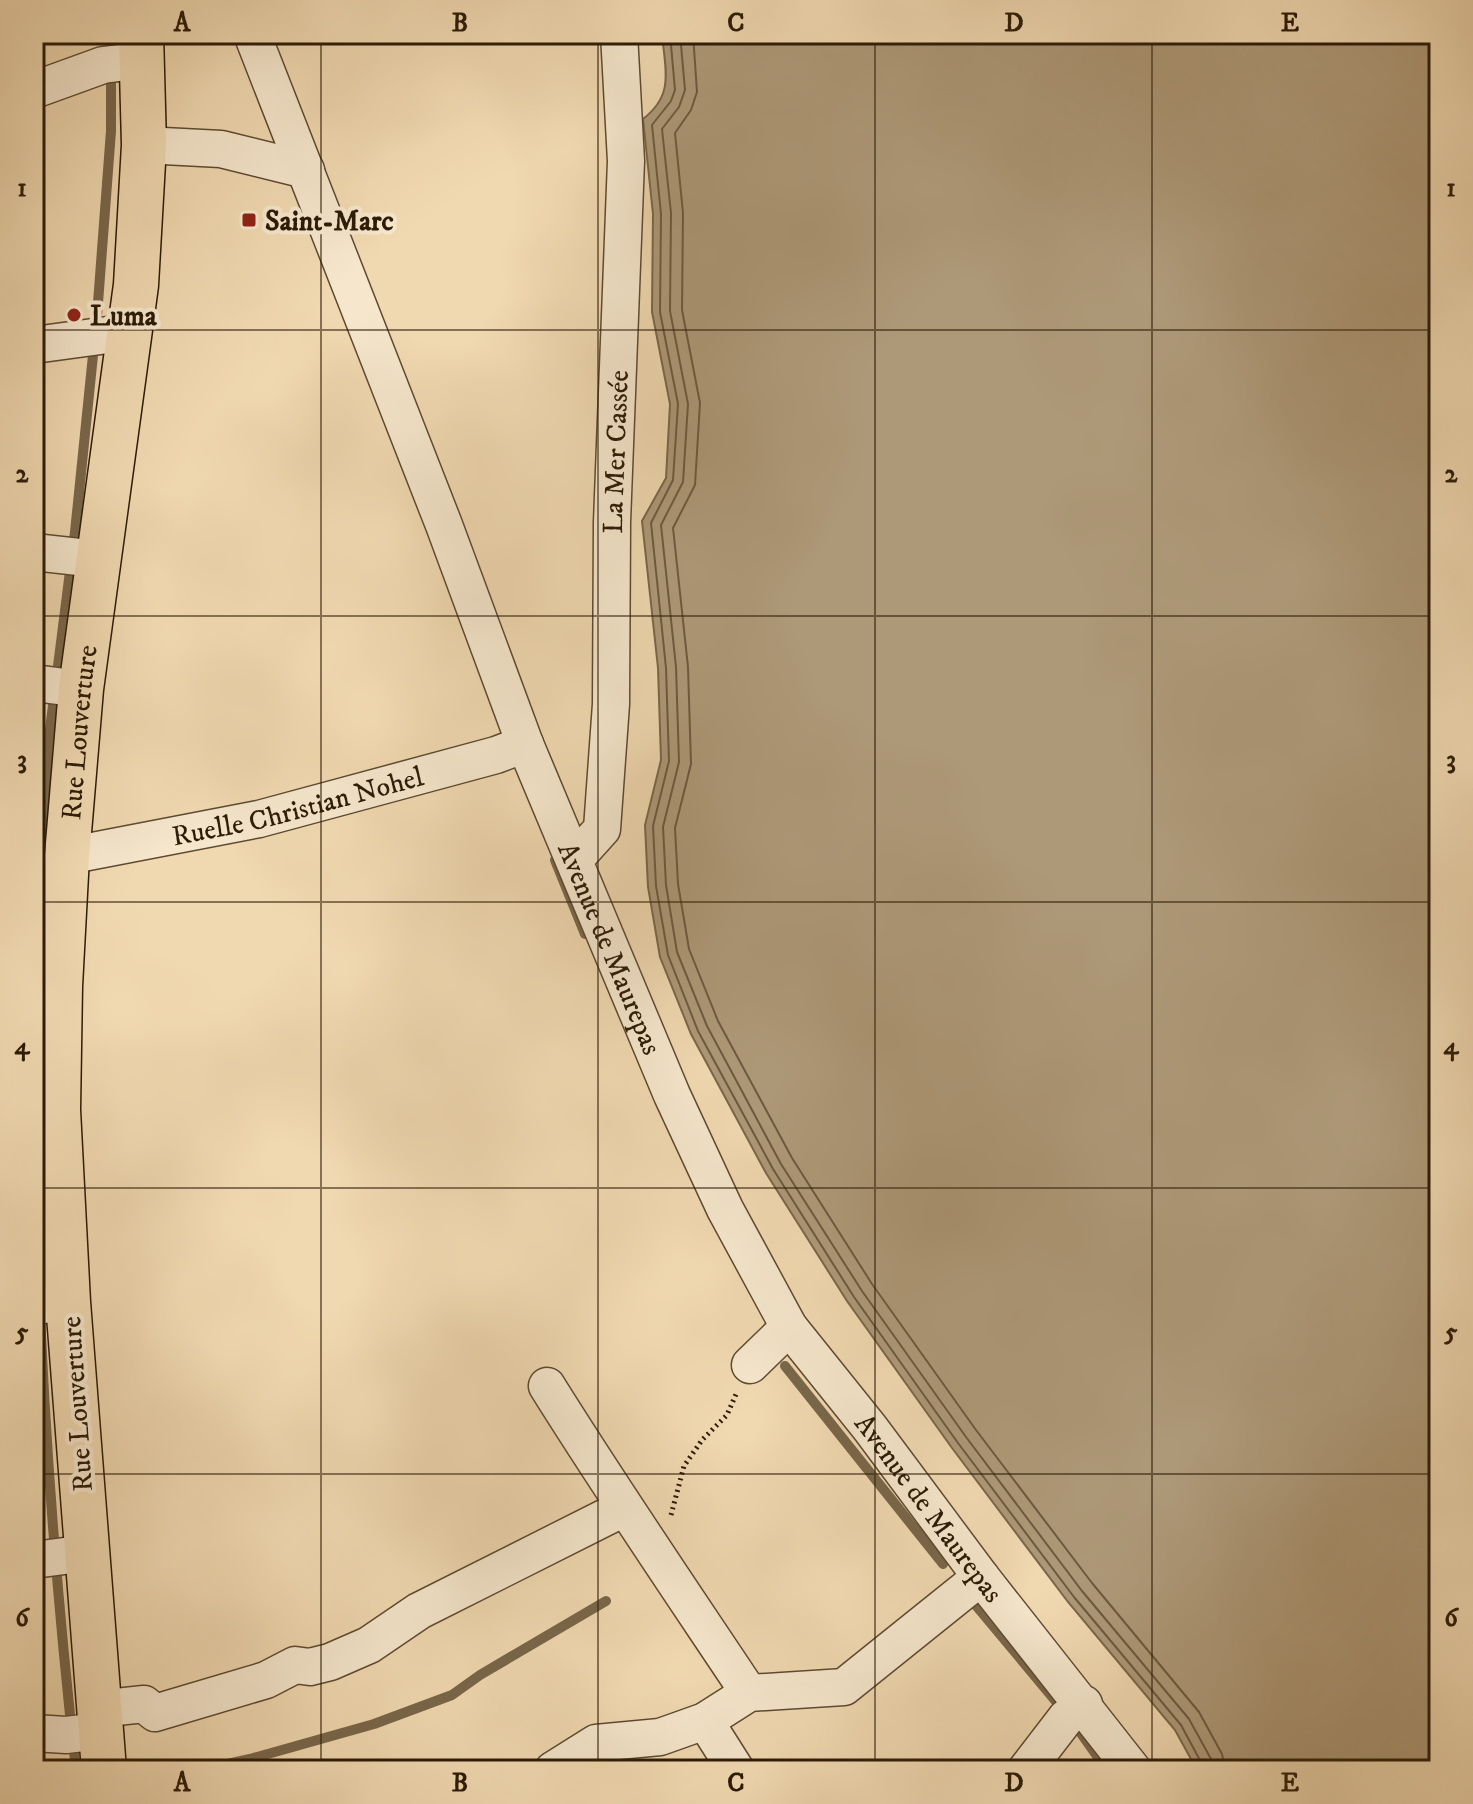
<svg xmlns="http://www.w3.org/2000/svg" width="1473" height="1804" viewBox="0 0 1473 1804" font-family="'IM FELL DW Pica',serif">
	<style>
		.water { fill: #ad9877; stroke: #79664a; stroke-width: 2 }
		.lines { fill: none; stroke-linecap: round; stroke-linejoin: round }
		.shore { stroke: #6c5a3f; stroke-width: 2 }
		.stream { stroke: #79664a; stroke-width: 10 }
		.minor-casing { stroke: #5d4a31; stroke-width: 39 }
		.major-casing { stroke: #2c1b07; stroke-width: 47 }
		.path { stroke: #2c1b07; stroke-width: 5; stroke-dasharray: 2 4; stroke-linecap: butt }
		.minor { stroke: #f5e6cc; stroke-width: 36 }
		.major { stroke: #f0d8b0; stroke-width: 44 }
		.grid { fill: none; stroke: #2c1b07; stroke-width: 2; stroke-opacity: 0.55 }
		.poi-dot { fill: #8f2418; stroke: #f5e6cc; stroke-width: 3 }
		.labels { text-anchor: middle; stroke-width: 8; stroke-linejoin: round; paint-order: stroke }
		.poi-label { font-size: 28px; font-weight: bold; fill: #2c1b07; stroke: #f5e6cc; text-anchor: start }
		.street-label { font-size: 28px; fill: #2c1b07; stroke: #f5e6cc }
		.neatline { fill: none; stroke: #2c1b07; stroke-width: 3 }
		.grid-label { font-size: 26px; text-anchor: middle; font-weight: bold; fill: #2c1b07 }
	</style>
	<rect width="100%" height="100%" fill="#f0d8b0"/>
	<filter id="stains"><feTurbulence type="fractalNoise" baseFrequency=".0025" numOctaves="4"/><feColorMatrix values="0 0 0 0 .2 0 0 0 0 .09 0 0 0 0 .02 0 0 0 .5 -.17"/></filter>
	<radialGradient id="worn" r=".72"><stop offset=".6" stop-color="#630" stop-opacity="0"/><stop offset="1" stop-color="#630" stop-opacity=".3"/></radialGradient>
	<path class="water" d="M662,34H1439V1770H1197L1175,1730L1068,1602L952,1448L847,1301L766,1173L691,1034L660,957L648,887L645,825L661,760L658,668L642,521L666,478L670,404L652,312L653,214L643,119C675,94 665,70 662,34Z"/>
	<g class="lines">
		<g class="shore">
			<polyline points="670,34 675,90 671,101 652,125 661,214 660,312 678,404 673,480 651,523 666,668 669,761 653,826 656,886 668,955 698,1031 773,1169 854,1297 958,1443 1074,1597 1181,1725 1202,1764 1203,1770"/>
			<polyline points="680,34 685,90 679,107 662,129 671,213 670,311 688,404 683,482 661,525 676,667 679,762 663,827 666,885 677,952 707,1026 781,1164 862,1291 966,1437 1082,1591 1189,1719 1211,1759 1213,1770"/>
			<polyline points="693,34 697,92 691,110 675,133 683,213 682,310 700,403 695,485 673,528 688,667 691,764 675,828 678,884 689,949 718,1021 792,1158 872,1284 976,1430 1092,1583 1199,1712 1222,1754 1225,1770"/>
		</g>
		<g class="stream">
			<polyline points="555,860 585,934"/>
			<polyline points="34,1069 36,954 48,745 75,532 97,316 111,131 111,34"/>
			<path d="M34,1128C38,1342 52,1557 76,1770"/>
			<polyline points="785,1366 943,1564"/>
			<polyline points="974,1603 1064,1711"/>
			<polyline points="1076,1726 1107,1770"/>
			<polyline points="200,1770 250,1759 374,1724 452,1695 480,1675 606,1601"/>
		</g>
		<g class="minor-casing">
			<g id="minor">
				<path id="s1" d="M252,34L444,525L525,744L672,1095L725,1209L789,1327L870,1428L981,1577L1133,1770"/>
				<polyline points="34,90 103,65 143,60"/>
				<polyline points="144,145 221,149 306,170"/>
				<polyline points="34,345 130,332"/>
				<polyline points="34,552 97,559"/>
				<polyline points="34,683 81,689"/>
				<path id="s2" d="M67,856L259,819L496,755L525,744"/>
				<path id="s3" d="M575,859L602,829L611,704L612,522L626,161L619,34"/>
				<polyline points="34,1306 68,1302"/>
				<polyline points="750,1365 789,1327"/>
				<path d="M547,1386C612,1490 681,1591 749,1693"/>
				<polyline points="34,1560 87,1553"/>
				<polyline points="98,1709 144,1704 155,1713 266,1680 295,1665 310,1667 330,1662 369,1645 419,1611 624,1508"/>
				<polyline points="705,1721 736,1770"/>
				<polyline points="34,1733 66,1735 100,1731"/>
				<polyline points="553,1770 596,1743 660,1737 705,1721 749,1693 844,1687 981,1577"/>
				<polyline points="1026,1770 1066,1718 1084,1704"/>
			</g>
		</g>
		<g class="major-casing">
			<g id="major">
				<path id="s4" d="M104,1770L68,1302L58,1110L60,986L67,856L81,689L136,285L144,145L141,34"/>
			</g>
		</g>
		<polyline class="path" points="671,1515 684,1466 702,1440 727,1415 737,1392"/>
		<use href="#minor" class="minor"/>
		<use href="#major" class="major"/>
	</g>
	<path class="grid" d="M321,34V1770M598,34V1770M875,34V1770M1152,34V1770M34,330H1439M34,616H1439M34,902H1439M34,1188H1439M34,1474H1439"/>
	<g class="poi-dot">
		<rect x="241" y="212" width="16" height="16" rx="4"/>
		<circle cx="74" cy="315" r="8"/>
	</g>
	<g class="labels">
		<g class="poi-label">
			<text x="265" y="230">Saint-Marc</text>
			<text x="90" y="325">Luma</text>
		</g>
		<g class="street-label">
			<text dy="10" stroke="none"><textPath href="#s3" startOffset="418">La Mer Cassée</textPath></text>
			<text dy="10" stroke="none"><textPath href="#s4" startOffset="1040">Rue Louverture</textPath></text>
			<text dy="10" stroke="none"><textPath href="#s2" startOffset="236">Ruelle Christian Nohel</textPath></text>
			<text dy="10" stroke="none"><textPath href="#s1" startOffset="982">Avenue de Maurepas</textPath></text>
			<text transform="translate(76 1404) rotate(-94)" y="10">Rue Louverture</text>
			<text dy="10" stroke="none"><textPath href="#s1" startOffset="1630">Avenue de Maurepas</textPath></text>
		</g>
	</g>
	<rect width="1473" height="1804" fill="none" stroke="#f0d8b0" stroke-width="88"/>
	<rect x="44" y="44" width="1385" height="1716" class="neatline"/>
	<g class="grid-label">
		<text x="182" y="31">A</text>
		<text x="460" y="31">B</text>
		<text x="736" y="31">C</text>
		<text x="1014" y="31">D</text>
		<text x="1290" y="31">E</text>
		<text x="22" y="196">1</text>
		<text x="1451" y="196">1</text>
		<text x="22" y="482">2</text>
		<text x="1451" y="482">2</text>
		<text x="22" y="768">3</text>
		<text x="1451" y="768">3</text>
		<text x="22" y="1054">4</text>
		<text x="1451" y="1054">4</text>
		<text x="22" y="1340">5</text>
		<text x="1451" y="1340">5</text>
		<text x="22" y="1626">6</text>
		<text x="1451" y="1626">6</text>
		<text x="182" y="1791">A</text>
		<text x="460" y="1791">B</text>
		<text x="736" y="1791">C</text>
		<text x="1014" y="1791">D</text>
		<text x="1290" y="1791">E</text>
	</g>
	<rect width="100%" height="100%" filter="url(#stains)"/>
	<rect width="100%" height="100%" fill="url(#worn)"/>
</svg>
